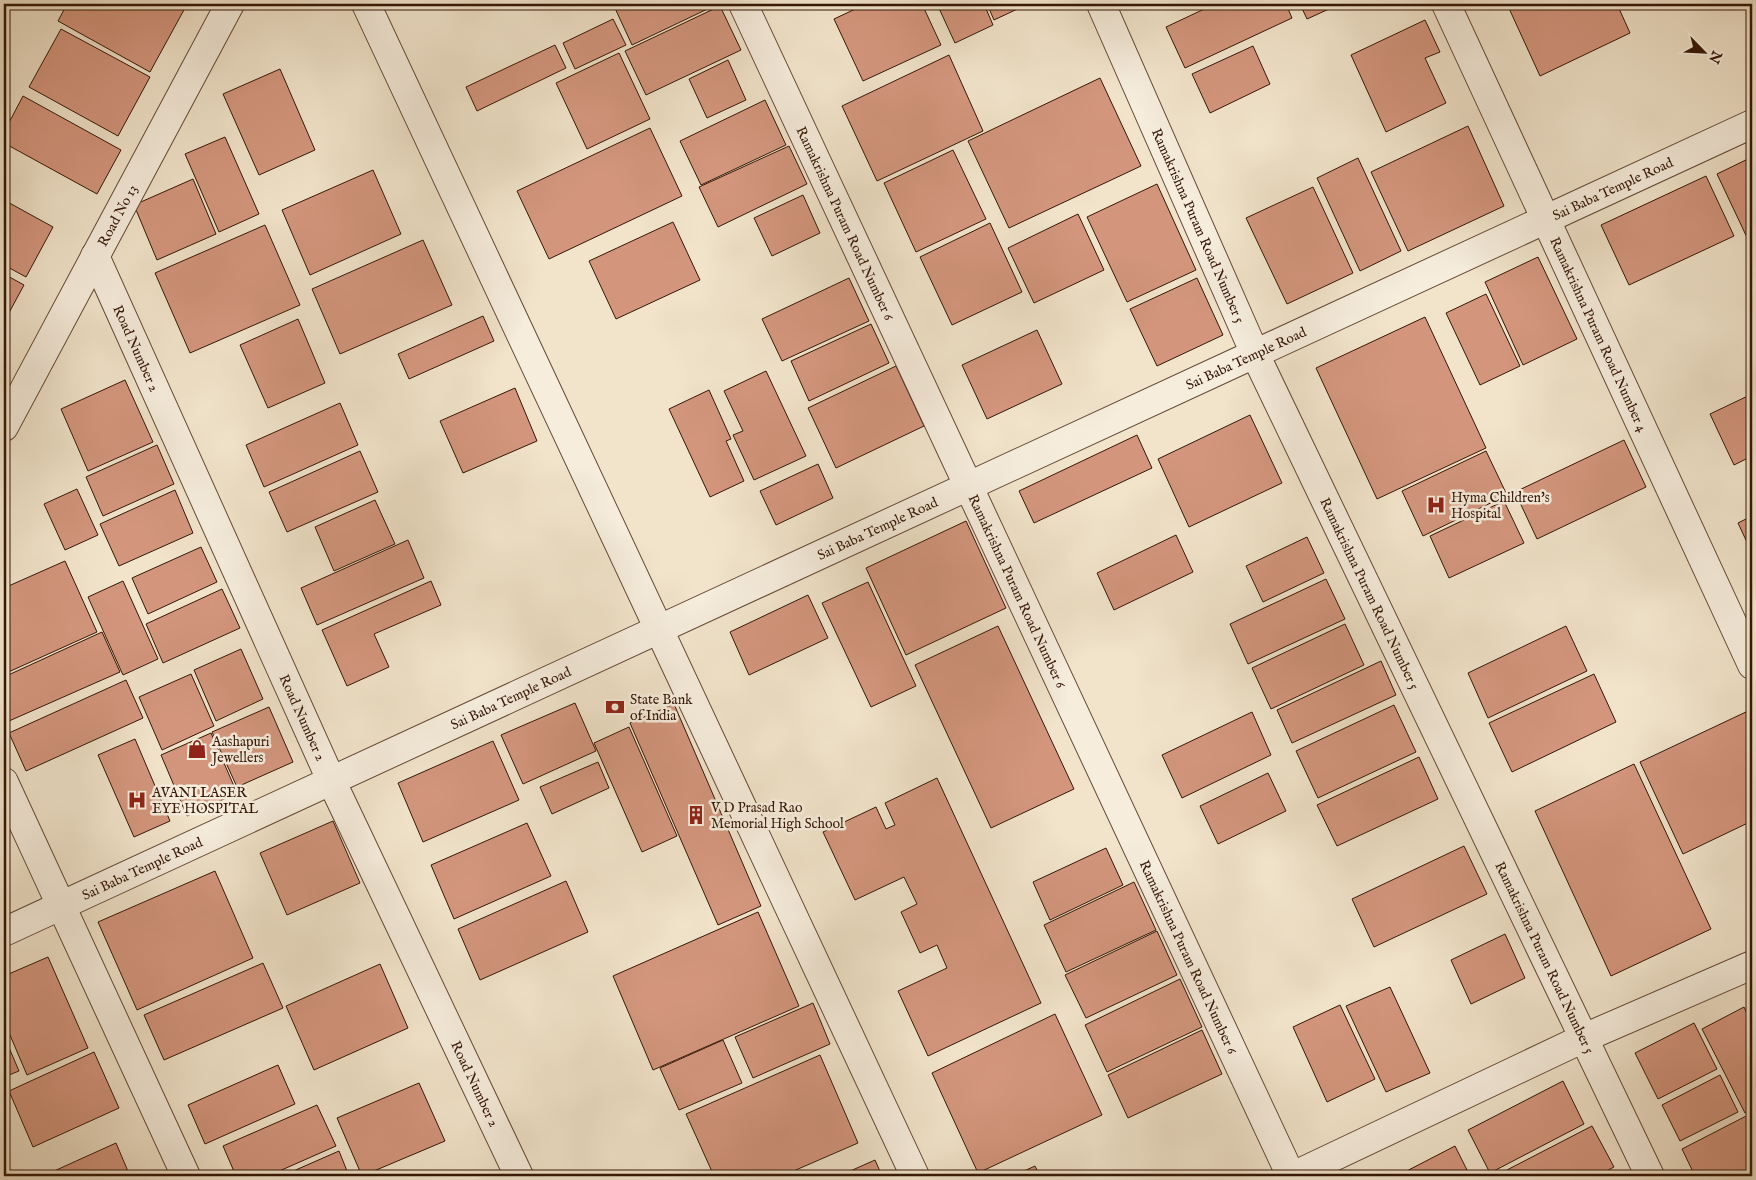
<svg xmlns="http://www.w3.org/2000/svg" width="1756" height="1180" viewBox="0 0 1756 1180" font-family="'IM FELL English',serif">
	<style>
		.building { fill: #d3967d; stroke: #351706 }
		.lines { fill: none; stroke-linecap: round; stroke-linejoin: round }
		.street-casing { stroke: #644a37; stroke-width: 30 }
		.street { stroke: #f6eddd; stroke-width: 28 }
		.labels { text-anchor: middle; stroke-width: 5; stroke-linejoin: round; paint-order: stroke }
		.street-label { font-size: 14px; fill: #351706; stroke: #f6eddd }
		.poi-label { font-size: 14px; fill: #351706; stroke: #f6eddd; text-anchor: start }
	</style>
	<rect width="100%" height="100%" fill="#f1e4cb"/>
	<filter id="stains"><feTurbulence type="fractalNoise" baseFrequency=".004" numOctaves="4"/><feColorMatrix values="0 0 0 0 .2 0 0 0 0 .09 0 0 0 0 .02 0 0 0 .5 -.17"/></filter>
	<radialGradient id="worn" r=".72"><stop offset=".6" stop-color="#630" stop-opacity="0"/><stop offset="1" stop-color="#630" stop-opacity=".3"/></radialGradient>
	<g class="building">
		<polygon points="67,4 178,4 185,8 150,72 58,21"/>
		<polygon points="619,4 718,4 632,45 614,6"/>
		<polygon points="866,4 922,4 941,45 863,81 834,19"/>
		<polygon points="937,4 984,4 993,25 955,43"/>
		<polygon points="987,4 1028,4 994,20"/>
		<polygon points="1191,4 1205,4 1193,9"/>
		<polygon points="1215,4 1286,4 1292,18 1185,68 1166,27"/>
		<polygon points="1300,4 1340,4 1307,19"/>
		<polygon points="1507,4 1617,4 1630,33 1540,76"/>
		<polygon points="720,6 741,50 646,95 625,51"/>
		<polygon points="613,19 626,45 575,69 563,43"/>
		<polygon points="1425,20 1440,52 1425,58 1446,103 1386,132 1351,55"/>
		<polygon points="61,29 150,77 118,136 29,87"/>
		<polygon points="555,45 566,68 477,111 466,87"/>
		<polygon points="1253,46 1270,84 1210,113 1192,74"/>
		<polygon points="619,53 650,119 587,149 556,83"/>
		<polygon points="949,55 983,131 877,181 842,106"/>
		<polygon points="728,60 746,100 707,118 689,79"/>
		<polygon points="280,69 315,150 259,175 223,94"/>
		<polygon points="1100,78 1141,166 1009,228 968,141"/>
		<polygon points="23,96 121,150 97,194 4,143 4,132"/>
		<polygon points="765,100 786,145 701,185 680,141"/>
		<polygon points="1468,126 1504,206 1408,251 1371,172"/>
		<polygon points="650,128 682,196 549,259 517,191"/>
		<polygon points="225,137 259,214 219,232 185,154"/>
		<polygon points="789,146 807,184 718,227 699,187"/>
		<polygon points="953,150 986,219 916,252 884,183"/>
		<polygon points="1752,157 1752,248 1717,174"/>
		<polygon points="1358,158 1401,251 1360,271 1317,178"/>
		<polygon points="373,170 401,234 310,275 282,210"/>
		<polygon points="1706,176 1734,236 1629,285 1601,225"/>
		<polygon points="193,179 216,234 157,260 134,205"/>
		<polygon points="1157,184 1196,270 1127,302 1087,217"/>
		<polygon points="1313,187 1353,273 1287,304 1246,218"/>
		<polygon points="803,195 820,233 772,256 754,218"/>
		<polygon points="4,200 53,227 26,277 4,265"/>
		<polygon points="1078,214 1104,270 1034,303 1008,248"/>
		<polygon points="673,222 700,280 616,319 589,261"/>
		<polygon points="990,223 1022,292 952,325 920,257"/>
		<polygon points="265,225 300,305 190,353 155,273"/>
		<polygon points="423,240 452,305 340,354 312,289"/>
		<polygon points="1538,257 1577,339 1523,365 1485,282"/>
		<polygon points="4,274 24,285 4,322"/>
		<polygon points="849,278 869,321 782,361 762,319"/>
		<polygon points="1197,278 1223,335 1157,366 1130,309"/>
		<polygon points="1486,294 1520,366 1480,385 1446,313"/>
		<polygon points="483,316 494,341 409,379 398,354"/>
		<polygon points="1425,317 1486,448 1377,499 1316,368"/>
		<polygon points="298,319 325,383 268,408 240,345"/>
		<polygon points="871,324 889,363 809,401 791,361"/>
		<polygon points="1037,330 1062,384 987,419 962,365"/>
		<polygon points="896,366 924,426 836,468 808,408"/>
		<polygon points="766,371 806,456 754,480 733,435 743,431 724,391"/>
		<polygon points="125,380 153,442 88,471 61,409"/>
		<polygon points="515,388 537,441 463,473 440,421"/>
		<polygon points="709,390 731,439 726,441 744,481 710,497 669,409"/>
		<polygon points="1752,394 1752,456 1734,465 1710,414"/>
		<polygon points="340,403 358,445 264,487 246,445"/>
		<polygon points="1250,415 1282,483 1189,527 1158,459"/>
		<polygon points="1137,435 1152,468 1034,523 1019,491"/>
		<polygon points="1624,440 1646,487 1537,539 1515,492"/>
		<polygon points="157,445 174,484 103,516 86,477"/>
		<polygon points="360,451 378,492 287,532 269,492"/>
		<polygon points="1486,451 1507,495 1423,536 1402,491"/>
		<polygon points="818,464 833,498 776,525 760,491"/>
		<polygon points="77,489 98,535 65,550 44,504"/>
		<polygon points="175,490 193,533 119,566 100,524"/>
		<polygon points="375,500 395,544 334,571 315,527"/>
		<polygon points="1504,501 1524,543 1449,578 1430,536"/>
		<polygon points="1752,516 1752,553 1738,523"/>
		<polygon points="966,521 1006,608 906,655 866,568"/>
		<polygon points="1176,535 1193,572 1114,610 1097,573"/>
		<polygon points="1307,537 1324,573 1263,602 1246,566"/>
		<polygon points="408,540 424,578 317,625 301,588"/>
		<polygon points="201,547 217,582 148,614 132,578"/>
		<polygon points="65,561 97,632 4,674 4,588"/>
		<polygon points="1326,579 1345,619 1248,664 1230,624"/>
		<polygon points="123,581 158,659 123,675 88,597"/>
		<polygon points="431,581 441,605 374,634 389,667 347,686 322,630"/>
		<polygon points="868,582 916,686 871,707 822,603"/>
		<polygon points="222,589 240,628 163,663 146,624"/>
		<polygon points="808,595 828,638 749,675 730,632"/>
		<polygon points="1345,624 1364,665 1271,709 1252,668"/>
		<polygon points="998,626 1074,789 991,828 915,665"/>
		<polygon points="1566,626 1587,671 1488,718 1468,673"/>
		<polygon points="102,632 120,672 9,721 4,711 4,677"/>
		<polygon points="241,649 263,699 216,721 194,670"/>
		<polygon points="1381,661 1396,695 1292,743 1277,710"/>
		<polygon points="191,674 214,726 162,750 139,697"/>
		<polygon points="1594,674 1616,722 1512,772 1489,723"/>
		<polygon points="126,680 143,718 26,771 9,733"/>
		<polygon points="575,703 596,751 523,784 501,735"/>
		<polygon points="674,704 761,906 718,925 630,723"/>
		<polygon points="1394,705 1416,752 1318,798 1296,751"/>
		<polygon points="269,707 293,762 237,787 212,732"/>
		<polygon points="1748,711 1752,720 1752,821 1683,854 1640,762"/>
		<polygon points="1252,712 1271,755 1182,798 1162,755"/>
		<polygon points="629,727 677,836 642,852 594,743"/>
		<polygon points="211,733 237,793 187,816 161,755"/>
		<polygon points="135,739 170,821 134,837 98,755"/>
		<polygon points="493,741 519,800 423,842 398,783"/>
		<polygon points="1419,757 1438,799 1337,846 1317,805"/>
		<polygon points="598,762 609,788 552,814 540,787"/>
		<polygon points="1634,764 1711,929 1611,976 1535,811"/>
		<polygon points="1268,773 1286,811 1218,844 1200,806"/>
		<polygon points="937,778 1041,1003 928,1056 898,991 947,968 937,945 920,953 901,912 917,904 904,877 855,900 823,832 876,807 886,829 895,825 885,803"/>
		<polygon points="333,821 360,883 287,915 260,853"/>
		<polygon points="527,823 551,876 454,919 431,865"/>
		<polygon points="1464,846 1487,894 1374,947 1352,899"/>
		<polygon points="1106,848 1123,885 1050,920 1033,882"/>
		<polygon points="215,871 253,958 137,1010 98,922"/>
		<polygon points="566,881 588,932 480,980 458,929"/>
		<polygon points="1134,882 1156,930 1066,972 1044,925"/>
		<polygon points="758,912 799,1006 653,1070 613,976"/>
		<polygon points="1157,931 1177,975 1086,1018 1065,975"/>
		<polygon points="1505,934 1525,978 1471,1004 1451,960"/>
		<polygon points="48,957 88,1048 27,1075 4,1021 4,976"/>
		<polygon points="263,963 283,1008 164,1060 144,1015"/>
		<polygon points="380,964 408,1028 314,1070 286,1006"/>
		<polygon points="1180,979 1202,1027 1107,1072 1085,1025"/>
		<polygon points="1390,987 1430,1073 1386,1092 1346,1006"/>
		<polygon points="813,1003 830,1044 753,1078 735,1037"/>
		<polygon points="1340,1005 1375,1079 1327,1102 1293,1027"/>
		<polygon points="1744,1007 1752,1024 1752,1110 1745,1113 1702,1029"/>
		<polygon points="1055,1014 1102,1115 978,1173 932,1073"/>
		<polygon points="1694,1023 1717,1069 1658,1099 1635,1053"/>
		<polygon points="1202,1030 1222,1074 1128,1118 1108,1075"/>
		<polygon points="4,1036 19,1071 4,1077"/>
		<polygon points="723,1040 742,1083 679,1110 660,1068"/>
		<polygon points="94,1052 119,1108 33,1147 9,1091"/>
		<polygon points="820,1055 858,1143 782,1176 714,1176 686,1114"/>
		<polygon points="278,1065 295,1104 205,1144 188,1105"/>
		<polygon points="1720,1075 1738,1112 1680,1141 1662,1105"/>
		<polygon points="1563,1081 1584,1124 1490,1173 1468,1130"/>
		<polygon points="419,1083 445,1141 362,1176 337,1118"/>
		<polygon points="317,1105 336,1146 268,1176 236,1176 223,1146"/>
		<polygon points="1752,1113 1752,1169 1737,1176 1695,1176 1682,1149"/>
		<polygon points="1592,1126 1614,1167 1597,1176 1508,1176 1505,1171"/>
		<polygon points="116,1143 130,1176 43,1176"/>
		<polygon points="1455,1146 1470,1176 1397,1176"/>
		<polygon points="339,1151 349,1176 282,1176"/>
		<polygon points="875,1160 882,1176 839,1176"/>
		<polygon points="1035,1166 1040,1176 1013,1176"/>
	</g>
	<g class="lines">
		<g class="street-casing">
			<g id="street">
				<polyline points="366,4 915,1176"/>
				<path id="s1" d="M743,4L1291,1176"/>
				<path id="s2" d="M1101,4L1255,354L1650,1176"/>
				<path id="s3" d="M1446,4L1752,665"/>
				<path id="s4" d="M95,256L331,780L519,1176"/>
				<path id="s5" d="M4,427L230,4"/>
				<polyline points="4,782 186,1176"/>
				<path id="s6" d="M4,932L1752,124"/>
				<polyline points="1293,1176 1584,1038 1752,965"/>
			</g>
		</g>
		<use href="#street" class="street"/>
	</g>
	<defs>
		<g id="hospital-bare" transform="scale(1.5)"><path d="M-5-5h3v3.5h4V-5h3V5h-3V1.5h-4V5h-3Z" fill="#8f2418" stroke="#f6eddd" stroke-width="2.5" paint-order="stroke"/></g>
		<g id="bank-bare" transform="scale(1.5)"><path d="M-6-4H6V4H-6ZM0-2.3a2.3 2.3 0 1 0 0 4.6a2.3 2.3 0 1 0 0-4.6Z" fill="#8f2418" stroke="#f6eddd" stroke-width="2.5" paint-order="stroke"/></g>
		<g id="shop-bare" transform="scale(1.5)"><path d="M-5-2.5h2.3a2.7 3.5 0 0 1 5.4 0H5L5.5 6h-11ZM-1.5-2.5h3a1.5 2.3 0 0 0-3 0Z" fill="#8f2418" stroke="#f6eddd" stroke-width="2.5" paint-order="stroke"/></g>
		<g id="building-bare" transform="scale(1.5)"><path d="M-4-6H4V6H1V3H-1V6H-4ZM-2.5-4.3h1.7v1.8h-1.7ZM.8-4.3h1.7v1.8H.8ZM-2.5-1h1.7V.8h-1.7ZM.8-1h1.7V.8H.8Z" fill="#8f2418" stroke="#f6eddd" stroke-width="2.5" paint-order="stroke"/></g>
	</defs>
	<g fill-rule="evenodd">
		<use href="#hospital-bare" x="1436" y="505"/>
		<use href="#bank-bare" x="615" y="707"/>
		<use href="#shop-bare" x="197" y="749"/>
		<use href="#hospital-bare" x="137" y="800"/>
		<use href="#building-bare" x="696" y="815"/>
	</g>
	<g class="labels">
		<g class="street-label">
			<text dy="5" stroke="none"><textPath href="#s6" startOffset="1772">Sai Baba Temple Road</textPath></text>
			<text dy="5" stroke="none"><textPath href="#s5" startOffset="240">Road No 13</textPath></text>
			<text dy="5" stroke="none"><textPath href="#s1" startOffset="242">Ramakrishna Puram Road Number 6</textPath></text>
			<text dy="5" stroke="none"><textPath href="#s2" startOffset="242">Ramakrishna Puram Road Number 5</textPath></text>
			<text dy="5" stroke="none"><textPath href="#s3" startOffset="364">Ramakrishna Puram Road Number 4</textPath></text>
			<text dy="5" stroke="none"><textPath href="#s4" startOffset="101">Road Number 2</textPath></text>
			<text dy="5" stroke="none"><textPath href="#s6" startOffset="1368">Sai Baba Temple Road</textPath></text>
			<text dy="5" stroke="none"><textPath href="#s6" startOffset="962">Sai Baba Temple Road</textPath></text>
			<text dy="5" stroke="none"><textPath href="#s1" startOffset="648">Ramakrishna Puram Road Number 6</textPath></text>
			<text dy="5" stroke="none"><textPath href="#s2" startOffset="648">Ramakrishna Puram Road Number 5</textPath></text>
			<text dy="5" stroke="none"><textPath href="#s6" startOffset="558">Sai Baba Temple Road</textPath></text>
			<text dy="5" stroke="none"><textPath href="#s4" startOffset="506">Road Number 2</textPath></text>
			<text dy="5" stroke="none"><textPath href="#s6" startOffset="152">Sai Baba Temple Road</textPath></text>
			<text dy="5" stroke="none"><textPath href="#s1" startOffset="1052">Ramakrishna Puram Road Number 6</textPath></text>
			<text dy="5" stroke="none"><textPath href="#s2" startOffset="1052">Ramakrishna Puram Road Number 5</textPath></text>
			<text dy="5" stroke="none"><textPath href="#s4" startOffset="911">Road Number 2</textPath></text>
		</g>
		<g class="poi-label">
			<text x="1451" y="502">Hyma Children's<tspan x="1451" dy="16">Hospital</tspan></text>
			<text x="630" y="704">State Bank<tspan x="630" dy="16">of India</tspan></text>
			<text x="212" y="746">Aashapuri<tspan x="212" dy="16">Jewellers</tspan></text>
			<text x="152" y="797">AVANI LASER<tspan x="152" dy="16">EYE HOSPITAL</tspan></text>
			<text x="711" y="812">V D Prasad Rao<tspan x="711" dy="16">Memorial High School</tspan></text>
		</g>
	</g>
	<rect width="1756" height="1180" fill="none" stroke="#f1e4cb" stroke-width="20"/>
	<rect x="5" y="5" width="1746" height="1170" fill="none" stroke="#351706" stroke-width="2.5"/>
	<rect x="10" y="10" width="1736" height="1160" fill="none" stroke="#351706"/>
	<g transform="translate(1704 52) rotate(114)" stroke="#f6eddd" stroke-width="4" paint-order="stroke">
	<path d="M0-4L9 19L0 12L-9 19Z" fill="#351706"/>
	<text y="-8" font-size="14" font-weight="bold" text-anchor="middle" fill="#351706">N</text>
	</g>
	<rect width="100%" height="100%" filter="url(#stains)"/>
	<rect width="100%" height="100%" fill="url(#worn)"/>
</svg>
